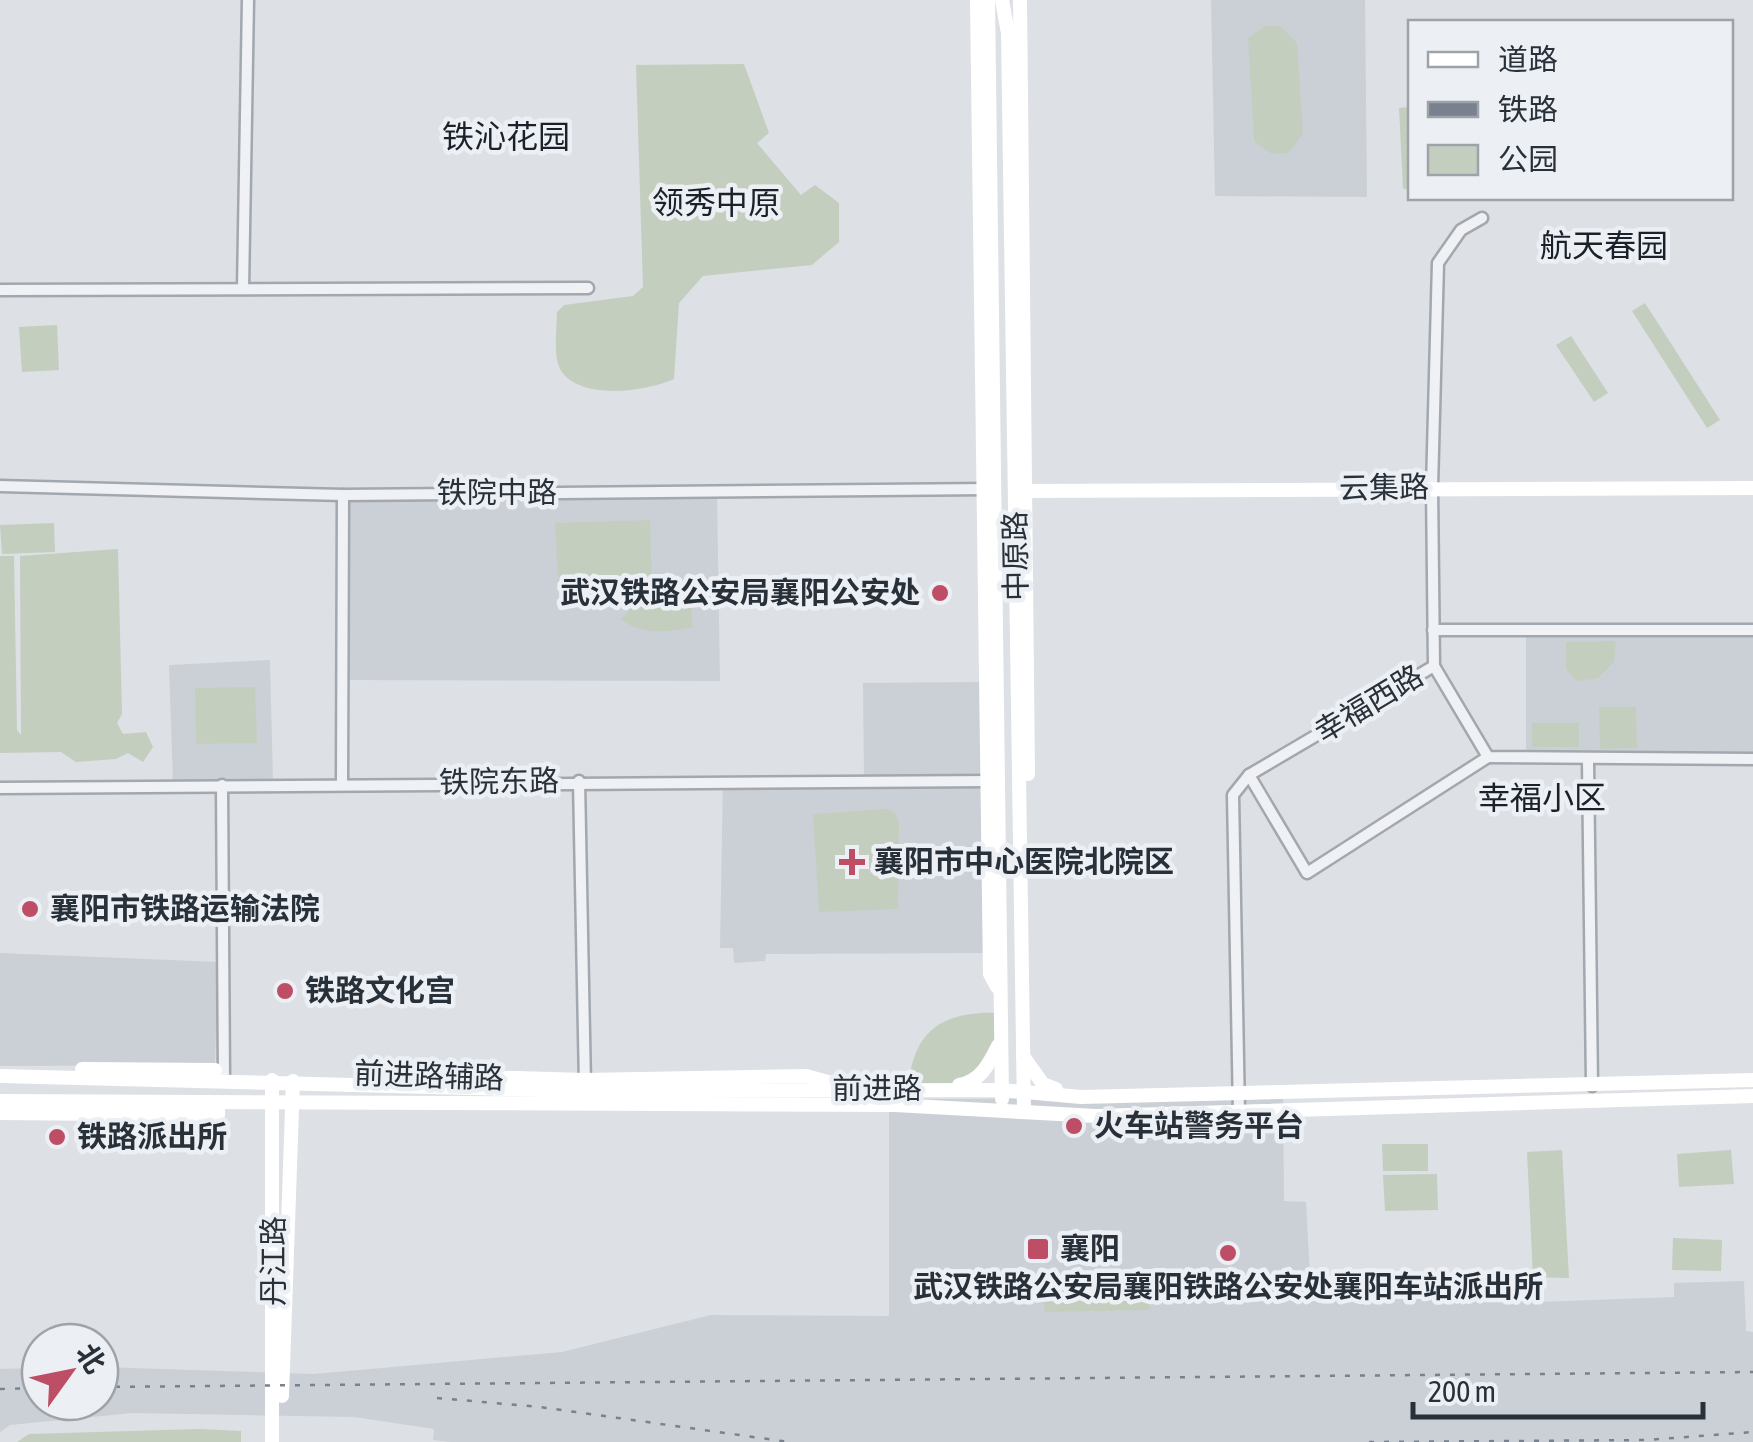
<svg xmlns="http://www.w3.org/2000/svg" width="1753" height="1442" viewBox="0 0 1753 1442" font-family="'Asap Condensed','Noto Sans SC',sans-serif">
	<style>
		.built { fill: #cbd0d6 }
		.green { fill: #c3cebf }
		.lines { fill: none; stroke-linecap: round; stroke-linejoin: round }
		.street-casing { stroke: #a3a8ae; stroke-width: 15 }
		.street { stroke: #eff1f4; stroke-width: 10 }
		.secondary { stroke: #fff; stroke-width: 14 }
		.rail { stroke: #78818d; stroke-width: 2.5; stroke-dasharray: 5 10; stroke-linecap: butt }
		.poi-dot { fill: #be4d66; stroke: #eceff3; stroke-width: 4 }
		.labels { text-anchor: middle; stroke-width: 9; stroke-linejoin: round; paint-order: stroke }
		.street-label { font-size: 30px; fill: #28303a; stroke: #eceff3 }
		.poi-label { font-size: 30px; font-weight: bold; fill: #28303a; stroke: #eceff3; text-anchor: start }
		.neighbourhood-label { font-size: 32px; fill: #1a212a; stroke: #eceff3 }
	</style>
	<rect width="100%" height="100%" fill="#dde0e5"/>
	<g class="built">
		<polygon points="1211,0 1365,0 1367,197 1215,196"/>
		<polygon points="717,492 720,681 343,680 343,495"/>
		<polygon points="1753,633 1753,754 1526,754 1526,636"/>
		<polygon points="270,660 273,783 173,783 169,665"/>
		<polygon points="981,682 984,953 766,954 765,961 734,963 733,948 720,948 723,776 864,776 863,683"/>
		<polygon points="0,953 218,962 215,1065 0,1066"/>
		<polygon points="1283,1098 1284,1201 1306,1202 1310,1277 1538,1302 1674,1297 1674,1283 1744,1281 1746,1331 1753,1332 1753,1442 450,1442 433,1440 434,1429 354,1417 132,1413 10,1425 0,1432 0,1369 40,1368 40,1402 100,1402 100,1367 314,1374 562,1352 711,1315 889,1316 889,1099"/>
	</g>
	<g class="green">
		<polygon points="1265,26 1280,26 1297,43 1303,133 1289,153 1272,154 1254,141 1248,38"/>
		<path d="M744,64L769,133L757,143L801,195L815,185L839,203V242L812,265L703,276L679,303L674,379C646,392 578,401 560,369C553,355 557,328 557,312L564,305L633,296L643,287L636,65Z"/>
		<polygon points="1410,107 1410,189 1403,189 1399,108"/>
		<polygon points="1645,303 1720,420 1707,428 1632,311"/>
		<polygon points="57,325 59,370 22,372 19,327"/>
		<polygon points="1571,336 1608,393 1594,402 1556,345"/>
		<polygon points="650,520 652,591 559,595 555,523"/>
		<polygon points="54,523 55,552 2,554 0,525"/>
		<polygon points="118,549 122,714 117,723 123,734 146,732 153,747 143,762 128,753 116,759 76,762 61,752 0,753 0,556 14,556 17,730 21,735 20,556"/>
		<path d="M666,601L691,607L693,627C668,632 642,636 621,619L632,608Z"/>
		<polygon points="1616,641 1614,662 1598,678 1576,681 1566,669 1566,642"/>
		<polygon points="255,687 257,743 196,744 195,688"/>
		<polygon points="1599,707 1636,707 1637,748 1600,749"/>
		<rect x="1532" y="723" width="47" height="24"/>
		<polygon points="887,809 895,813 899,822 898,909 819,912 813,814"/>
		<path d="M1000,1013L1001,1041L969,1083L908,1089C913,1029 943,1011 1000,1013Z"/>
		<polygon points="1382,1144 1428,1144 1428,1171 1383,1171"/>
		<polygon points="1562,1150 1569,1278 1533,1277 1527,1152"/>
		<polygon points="1731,1150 1734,1184 1679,1187 1677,1154"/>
		<polygon points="1437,1174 1438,1210 1385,1211 1383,1175"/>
		<polygon points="1673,1238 1722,1240 1721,1271 1672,1270"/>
		<polygon points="1149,1274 1149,1310 1045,1312 1043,1275"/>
		<polygon points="200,1429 241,1431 241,1442 17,1442 29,1434"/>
	</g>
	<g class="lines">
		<g class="street-casing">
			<g id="street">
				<polyline points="243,289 248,0"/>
				<polyline points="0,290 588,288"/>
				<polyline points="0,486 343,495 989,489"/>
				<polyline points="1433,630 1753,630"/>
				<polyline points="1434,666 1488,757 1753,759"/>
				<polyline points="1588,761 1592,1086"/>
				<polyline points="1249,775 1307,873 1488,757"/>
				<polyline points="579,781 585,1085"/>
				<polyline points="342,784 343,495"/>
				<polyline points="222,785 224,1080"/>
				<polyline points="0,788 992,781"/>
				<polyline points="1239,1113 1233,795 1249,775 1434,666 1432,487 1438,263 1461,230 1482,218"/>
			</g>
		</g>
		<use href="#street" class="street"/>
		<g class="secondary">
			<polyline points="977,0 990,974 997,987"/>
			<polyline points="988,0 1002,1099"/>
			<polyline points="1002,0 1008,33 1024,1112"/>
			<polyline points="1020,0 1028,774"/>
			<polyline points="1019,491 1753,488"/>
			<polyline points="1023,1056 1043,1084 1056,1089"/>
			<polyline points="82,1069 215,1070"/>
			<polyline points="407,1075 585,1080 806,1076 839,1085"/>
			<polyline points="0,1076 585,1091 1001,1090 1081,1097 1753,1080"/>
			<path d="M959,1085C980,1082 989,1064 998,1046"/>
			<polyline points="0,1101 895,1105 1096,1116 1753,1096"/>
			<polyline points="0,1113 218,1115 218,1104"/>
			<polyline points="282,1396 293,1081"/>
			<polyline points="272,1442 272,1080"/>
		</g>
		<g class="rail">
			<polyline points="100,1387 1753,1372"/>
			<polyline points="0,1389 40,1388"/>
			<polyline points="437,1398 540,1407 789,1442"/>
			<polyline points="1369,1442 1647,1440 1753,1432"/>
		</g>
	</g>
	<g class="poi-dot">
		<circle cx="940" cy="593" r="10"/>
		<path d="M847 847h10v10h10v10h-10v10h-10v-10h-10v-10h10z"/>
		<circle cx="30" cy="909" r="10"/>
		<circle cx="285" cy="991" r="10"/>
		<circle cx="1074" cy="1126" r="10"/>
		<circle cx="57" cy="1137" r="10"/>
		<rect x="1026" y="1237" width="24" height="24" rx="5"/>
		<circle cx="1228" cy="1253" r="10"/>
	</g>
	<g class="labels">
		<g class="street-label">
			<text transform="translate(1384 488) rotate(-1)" y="10">云集路</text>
			<text x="497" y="503">铁院中路</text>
			<text transform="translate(1016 556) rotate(-91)" y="10">中原路</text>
			<text transform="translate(1369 704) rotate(-31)" y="10">幸福西路</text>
			<text transform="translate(499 782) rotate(-1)" y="10">铁院东路</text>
			<text transform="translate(429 1076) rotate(2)" y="10">前进路辅路</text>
			<text x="877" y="1099">前进路</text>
			<text transform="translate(274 1261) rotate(-90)" y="10">丹江路</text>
		</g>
		<g class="poi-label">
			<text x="920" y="603" text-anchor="end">武汉铁路公安局襄阳公安处</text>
			<text x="874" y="872">襄阳市中心医院北院区</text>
			<text x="50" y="919">襄阳市铁路运输法院</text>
			<text x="305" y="1001">铁路文化宫</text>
			<text x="1094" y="1136">火车站警务平台</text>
			<text x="77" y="1147">铁路派出所</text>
			<text x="1060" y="1259">襄阳</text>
			<text x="1228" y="1297" text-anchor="middle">武汉铁路公安局襄阳铁路公安处襄阳车站派出所</text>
		</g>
		<g class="neighbourhood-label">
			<text x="506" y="148">铁沁花园</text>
			<text x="716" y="214">领秀中原</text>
			<text x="1604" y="257">航天春园</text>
			<text x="1542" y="809">幸福小区</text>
		</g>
	</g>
	<rect x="1408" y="20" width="325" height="180" fill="#eceff3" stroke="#9ea3a9" stroke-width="2.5"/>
	<rect x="1428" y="52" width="50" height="15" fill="#ffffff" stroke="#9ea3a9" stroke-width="2.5"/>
	<text x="1498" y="70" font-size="30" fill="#28303a">道路</text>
	<rect x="1428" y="102" width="50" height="15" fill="#78818d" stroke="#9ea3a9" stroke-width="2.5"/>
	<text x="1498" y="120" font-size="30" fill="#28303a">铁路</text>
	<rect x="1428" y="145" width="50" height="30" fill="#c3cebf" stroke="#9ea3a9" stroke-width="2.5"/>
	<text x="1498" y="170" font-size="30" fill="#28303a">公园</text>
	<g transform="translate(70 1372) rotate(57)"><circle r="48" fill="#eceff3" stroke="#9ea3a9" stroke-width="2.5"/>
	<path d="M0-8L18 38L0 25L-18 38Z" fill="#be4d66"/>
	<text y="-15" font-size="28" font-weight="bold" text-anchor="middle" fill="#28303a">北</text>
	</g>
	<path d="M1413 1402v15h290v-15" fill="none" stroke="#28303a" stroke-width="5"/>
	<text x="1428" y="1402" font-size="30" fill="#28303a" stroke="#eceff3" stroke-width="8" paint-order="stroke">200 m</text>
</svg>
